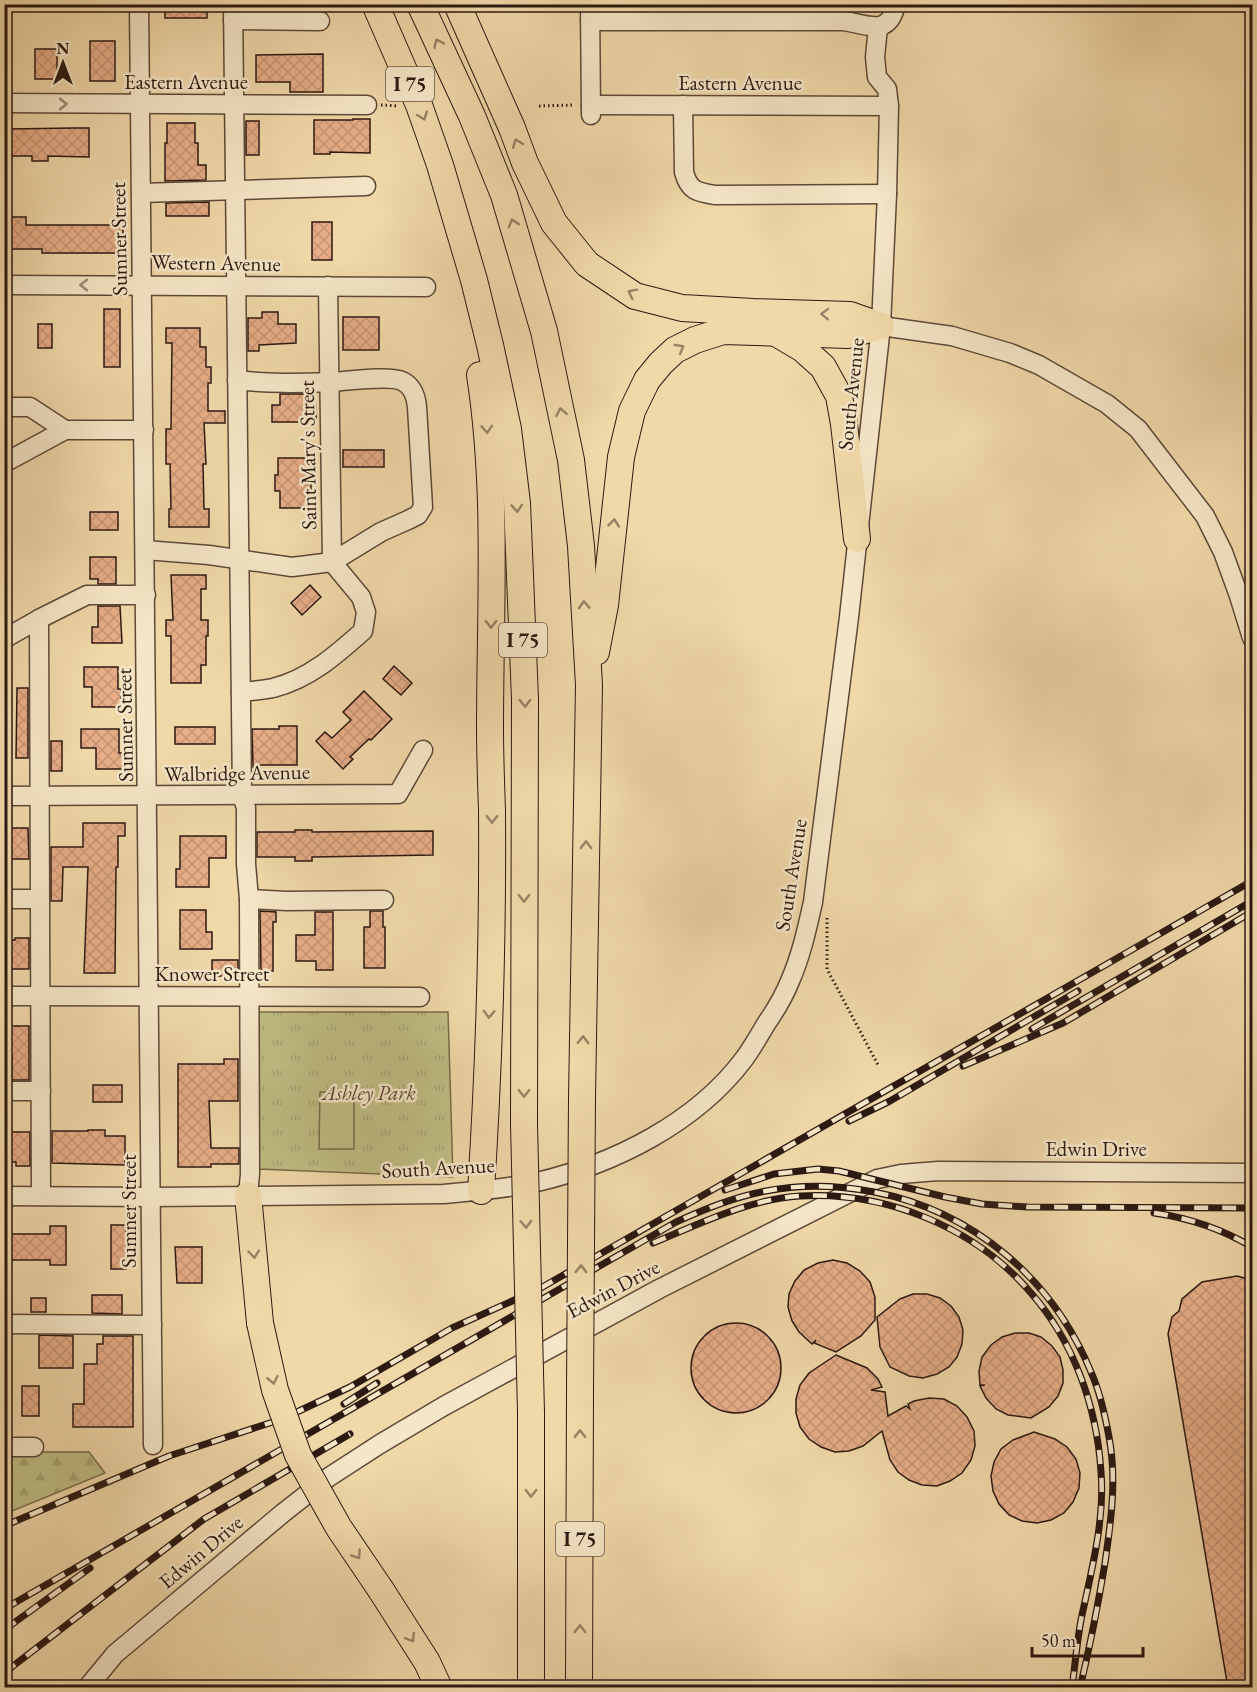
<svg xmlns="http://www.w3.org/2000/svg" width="1257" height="1692" viewBox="0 0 1257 1692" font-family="'EB Garamond',serif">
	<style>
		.forest { fill: url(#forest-firs); stroke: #766b4b; stroke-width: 1.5 }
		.park { fill: url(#park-tufts); stroke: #766b4b; stroke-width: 1.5 }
		.pitch { fill: #bfbd84; stroke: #766b4b; stroke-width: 1.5 }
		.building { fill: url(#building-cross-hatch); stroke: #2c1912; stroke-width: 1.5 }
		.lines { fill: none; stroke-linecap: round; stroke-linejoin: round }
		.minor-casing { stroke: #5d4938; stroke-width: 21 }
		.highway-casing { stroke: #2c1912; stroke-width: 28 }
		.path { stroke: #2c1912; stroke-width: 3; stroke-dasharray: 1.5 3; stroke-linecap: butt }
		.minor { stroke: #f5e6c7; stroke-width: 18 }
		.highway { stroke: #f0d8a9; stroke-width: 26 }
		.rail-casing { stroke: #2c1912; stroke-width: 7 }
		.rail { stroke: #f5e6c7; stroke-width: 4.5; stroke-dasharray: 14; stroke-linecap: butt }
		.highway-bridge-casing { stroke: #2c1912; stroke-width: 28; stroke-linecap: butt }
		.highway-bridge { stroke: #f0d8a9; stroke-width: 26 }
		.oneway { stroke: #988265 }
		.oneway2 { stroke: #9b8a76 }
		.labels { text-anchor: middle; stroke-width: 5; stroke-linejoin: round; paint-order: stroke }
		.shield { fill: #f5e6c7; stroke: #685648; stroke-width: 1.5 }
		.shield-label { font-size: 20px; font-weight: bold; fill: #2c1912 }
		.street-label { font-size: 21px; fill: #2c1912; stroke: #f5e6c7 }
		.park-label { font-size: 21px; font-style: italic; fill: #584a34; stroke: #f5e6c7 }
	</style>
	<defs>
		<pattern id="forest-firs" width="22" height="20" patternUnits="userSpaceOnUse" patternTransform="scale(1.5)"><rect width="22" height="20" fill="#bfbd84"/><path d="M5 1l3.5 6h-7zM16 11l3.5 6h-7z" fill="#a4a271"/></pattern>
		<pattern id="park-tufts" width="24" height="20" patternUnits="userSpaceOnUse" patternTransform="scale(1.5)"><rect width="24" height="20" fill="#bfbd84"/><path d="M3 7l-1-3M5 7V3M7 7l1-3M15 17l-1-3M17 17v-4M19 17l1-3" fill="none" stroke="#a4a271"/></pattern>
		<pattern id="building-cross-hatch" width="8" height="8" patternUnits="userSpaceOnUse" patternTransform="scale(1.5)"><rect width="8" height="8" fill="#e6ad87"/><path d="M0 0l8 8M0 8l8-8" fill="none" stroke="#c59474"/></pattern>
	</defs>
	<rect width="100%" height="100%" fill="#f0d8a9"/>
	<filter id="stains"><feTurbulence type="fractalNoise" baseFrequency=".00333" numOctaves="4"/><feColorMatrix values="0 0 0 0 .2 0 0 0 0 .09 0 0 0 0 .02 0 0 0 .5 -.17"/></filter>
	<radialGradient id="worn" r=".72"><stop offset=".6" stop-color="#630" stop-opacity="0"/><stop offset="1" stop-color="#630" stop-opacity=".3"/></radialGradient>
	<polygon class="forest" points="5,1452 89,1452 105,1473 5,1514"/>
	<polygon class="park" points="257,1012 448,1012 453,1177 258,1169"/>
	<polygon class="pitch" points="320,1092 354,1092 354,1149 319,1149"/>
	<g class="building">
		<rect x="165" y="6" width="42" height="12"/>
		<rect x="90" y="41" width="25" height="40"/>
		<rect x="35" y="49" width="22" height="30"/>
		<polygon points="323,54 323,92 290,92 290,82 256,82 256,55"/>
		<polygon points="353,119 370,119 370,153 330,152 330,154 314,154 314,120 353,120"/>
		<rect x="246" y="121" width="13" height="34"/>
		<polygon points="167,123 195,123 195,143 198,143 198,165 206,165 206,180 165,181 165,143 167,143"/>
		<polygon points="72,128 89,128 89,157 48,156 48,161 32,161 32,156 4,156 4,131 10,131 10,129"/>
		<polygon points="209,202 209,216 166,216 166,203"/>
		<polygon points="10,217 26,217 26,225 123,225 123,253 42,253 42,249 10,249"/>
		<rect x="312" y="222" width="20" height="38"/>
		<rect x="104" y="309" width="16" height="58"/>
		<polygon points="262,312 278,312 278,324 296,324 296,343 259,345 259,351 248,351 248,318 262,318"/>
		<rect x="343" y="317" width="36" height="33"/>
		<rect x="38" y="324" width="14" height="24"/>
		<polygon points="166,328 200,328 200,347 206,347 206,367 211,367 211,383 208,383 208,411 225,411 225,423 204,423 206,464 203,464 204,509 209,509 209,527 169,527 169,509 171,509 170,464 166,464 166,429 171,429 172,343 166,343"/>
		<polygon points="280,394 312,394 312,405 316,405 316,422 272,422 272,405 280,405"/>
		<rect x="343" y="450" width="41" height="17"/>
		<polygon points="278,458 311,458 311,492 313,492 313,508 280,508 280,491 275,491 275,475 278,475"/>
		<rect x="90" y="512" width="28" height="18"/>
		<polygon points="90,557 116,557 116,584 98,584 98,579 90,579"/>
		<polygon points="171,575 206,575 206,589 201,589 201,620 208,620 208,636 206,636 206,665 201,665 201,683 171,683 171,636 166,636 166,620 173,620"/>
		<polygon points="310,585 321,597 302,615 291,603"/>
		<polygon points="98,606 120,606 122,643 92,643 92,627 98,627"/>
		<polygon points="394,666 412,683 401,695 383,679"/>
		<polygon points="84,667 118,667 118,689 121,689 121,707 92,707 92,687 84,687"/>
		<polygon points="17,688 28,688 28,758 16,758"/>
		<polygon points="364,691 392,719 371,740 369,739 350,757 353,759 343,769 316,741 325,732 332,738 351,720 343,712"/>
		<polygon points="279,726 297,726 297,765 259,765 259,767 253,767 252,729 279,729"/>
		<rect x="175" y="727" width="40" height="17"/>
		<polygon points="81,729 119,729 119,753 124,753 124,769 96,769 96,748 81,748"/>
		<rect x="51" y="741" width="11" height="30"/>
		<polygon points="83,823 125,823 125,836 118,836 118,867 116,867 115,973 84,973 88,867 63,867 62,901 51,901 51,847 83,847"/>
		<polygon points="4,828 28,828 29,859 4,859"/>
		<polygon points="295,830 312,830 312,832 433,831 433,855 312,857 312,861 295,861 295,857 257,857 257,832 295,832"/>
		<polygon points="180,836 226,836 226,858 209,858 209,887 176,887 176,869 180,869"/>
		<polygon points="180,910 206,910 206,932 212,932 212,949 180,949"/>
		<polygon points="260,911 276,912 276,922 273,922 273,971 261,971"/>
		<polygon points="370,911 383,911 383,927 385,927 385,968 364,968 364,927 370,927"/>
		<polygon points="315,912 333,912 333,970 316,970 316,961 296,961 296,935 315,935"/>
		<polygon points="15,938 29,938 29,969 4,969 4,940 15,940"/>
		<rect x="212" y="960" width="26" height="16"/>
		<polygon points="4,1026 29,1026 29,1080 12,1080 12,1056 4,1056"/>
		<polygon points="224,1059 238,1059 238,1101 209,1101 211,1148 239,1148 239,1164 211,1164 211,1167 178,1167 178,1064 224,1064"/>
		<rect x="93" y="1085" width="29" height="17"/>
		<polygon points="88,1130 105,1130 105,1136 125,1136 125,1165 52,1163 52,1131 88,1131"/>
		<polygon points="4,1132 30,1132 30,1166 16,1166 16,1162 4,1162"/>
		<rect x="111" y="1225" width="15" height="44"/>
		<polygon points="50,1226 66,1226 66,1265 50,1265 50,1260 11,1260 11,1234 50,1234"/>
		<polygon points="175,1247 202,1247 202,1283 177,1283"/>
		<polygon points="833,1260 847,1263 860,1271 870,1282 875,1297 875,1320 861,1336 836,1352 814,1343 816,1340 812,1344 799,1332 792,1321 788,1307 789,1294 795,1281 804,1270 818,1263"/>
		<polygon points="1237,1276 1252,1280 1252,1688 1228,1688 1168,1334 1172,1317 1179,1311 1182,1299 1202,1282"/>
		<polygon points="913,1294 927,1294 940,1298 951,1306 959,1317 963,1330 962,1344 957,1357 949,1367 937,1374 923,1378 909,1376 890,1367 880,1347 877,1317 900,1299"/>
		<polygon points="92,1295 122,1295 122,1314 92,1313"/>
		<rect x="31" y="1298" width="15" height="14"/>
		<circle cx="736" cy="1368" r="45"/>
		<polygon points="1015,1333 1029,1333 1041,1337 1052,1346 1060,1357 1063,1370 1063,1383 1058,1396 1049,1407 1031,1418 1008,1415 996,1409 986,1398 980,1386 985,1385 980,1385 979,1371 982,1357 991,1345 1002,1337"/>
		<polygon points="39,1335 73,1336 73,1368 39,1368"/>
		<polygon points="103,1336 133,1336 133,1427 73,1427 73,1404 84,1404 84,1364 97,1364 97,1344 103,1344"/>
		<polygon points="836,1355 867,1368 878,1379 882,1387 871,1390 885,1392 888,1416 906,1406 910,1409 908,1404 914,1401 929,1398 944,1399 957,1406 967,1417 974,1431 975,1446 971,1460 962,1473 950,1481 937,1486 922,1485 909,1480 898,1472 890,1460 882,1431 863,1446 849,1451 835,1452 821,1447 809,1439 800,1427 796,1413 796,1399 800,1385 809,1373"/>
		<rect x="22" y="1386" width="17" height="30"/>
		<polygon points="1034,1432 1055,1439 1067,1447 1076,1459 1080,1473 1079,1488 1073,1502 1064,1513 1051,1520 1037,1523 1022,1521 1009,1515 999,1504 993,1491 991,1476 994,1462 1001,1449 1013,1440"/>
	</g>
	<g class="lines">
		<g class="minor-casing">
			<g id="minor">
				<polyline points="139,4 153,1445"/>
				<polyline points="233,4 242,795 246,808 246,864 249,899 250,1174 248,1195"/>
				<polyline points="590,4 591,115"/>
				<polyline points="233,20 320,21"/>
				<path d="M590,21H844C869,25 889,37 896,4"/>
				<polyline points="4,103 367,105"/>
				<polyline points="591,105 889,106"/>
				<path d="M683,105L684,172C689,191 697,192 715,195L887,194"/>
				<polyline points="141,193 366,186"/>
				<polyline points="4,285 426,287"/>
				<polyline points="881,326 952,336 1010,353 1039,365 1107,404 1138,429 1205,516 1223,552 1239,596 1252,638"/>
				<polyline points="4,407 30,407 65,430"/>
				<polyline points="4,463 65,430 144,430"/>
				<path d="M145,550L209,555L292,567L332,562L381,532L408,520L418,515L423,507L417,407C416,396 413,386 402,381C390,375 347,381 331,382C300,383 269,384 237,380"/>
				<polyline points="39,619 41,1196"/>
				<polyline points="4,639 39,619 87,595 146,595"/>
				<path d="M241,692C252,691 263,690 273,688C309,679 336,655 363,631L366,612L361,597L332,562L328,286"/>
				<polyline points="4,796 398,794 423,750"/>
				<polyline points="4,899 40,899"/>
				<polyline points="249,899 287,901 384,900"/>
				<polyline points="4,996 420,997"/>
				<polyline points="4,1091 41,1091"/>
				<path d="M4,1196L152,1197L443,1194C474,1191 506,1189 537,1182C614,1164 696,1123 744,1059C752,1048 759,1036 766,1024C775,1011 784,996 790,981C801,956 807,929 813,902L849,617L881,326L887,194L889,106L887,89L877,77L875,57L878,27"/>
				<polyline points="4,1324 152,1325"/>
				<polyline points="4,1447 34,1447"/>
				<polyline points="87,1688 115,1654 283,1513 329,1477 380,1444 444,1406 659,1289 877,1179 901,1174 938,1171 1252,1173"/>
			</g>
		</g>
		<g class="highway-casing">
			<g id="highway">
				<polyline points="375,4 419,105 440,165 474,280 490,345 508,429 517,503 525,699 524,1124"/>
				<polyline points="420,4 472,116 504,195 544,331 571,460 581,546 589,685 582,1098"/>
				<polyline points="457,4 512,128 525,163 554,223 587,264 635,296 682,308 753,312 850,315 881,326"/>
				<polyline points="776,333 803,349 823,367 839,396 844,424 857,539"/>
				<path d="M480,375C498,491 490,610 490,728C490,755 491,782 492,810C493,937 489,1064 481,1191"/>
				<polyline points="596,652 605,605 621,457 632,411 647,380 661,363 675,350 695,340 723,331 848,335 881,326"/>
				<polyline points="248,1195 260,1323"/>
				<polyline points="381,1590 427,1662 439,1688"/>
				<polyline points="531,1688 531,1413"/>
				<polyline points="579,1688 580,1391"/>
			</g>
		</g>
		<g class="path">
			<polyline points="381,105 398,106"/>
			<polyline points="539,106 573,105"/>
			<polyline points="827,918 827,969 878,1065"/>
		</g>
		<use href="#minor" class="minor"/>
		<use href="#highway" class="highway"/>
		<g class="rail-casing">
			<g id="rail">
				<polyline points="1032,1029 1252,901"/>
				<polyline points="963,1066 1063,1023 1252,912"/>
				<polyline points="849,1121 890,1101 1078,991"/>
				<polyline points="725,1190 774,1174 818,1169 839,1171 945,1197 982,1204 1027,1207 1252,1208"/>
				<path d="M1154,1213C1189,1218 1222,1229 1252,1247"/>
				<path d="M653,1243C699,1224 749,1199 800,1196C885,1191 975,1227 1031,1293C1074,1342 1097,1407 1101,1472C1105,1521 1091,1572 1081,1620C1077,1642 1075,1665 1072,1688"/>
				<polyline points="344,1404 377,1383"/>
				<polyline points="4,1526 169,1456 282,1419 350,1387 452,1328 539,1289 1252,881"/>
				<path d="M4,1609L676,1222C705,1209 734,1197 766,1191C801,1184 838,1185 874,1192C973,1211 1053,1279 1091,1372C1100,1392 1105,1415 1109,1437C1117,1479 1111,1521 1105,1563C1098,1605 1090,1646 1080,1688"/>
				<polyline points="4,1630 90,1568"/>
				<polyline points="4,1673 204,1519 350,1434"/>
			</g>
		</g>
		<use href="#rail" class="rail"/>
		<g class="highway-bridge-casing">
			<g id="highway-bridge">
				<polyline points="524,1124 531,1413"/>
				<polyline points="260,1323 275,1390 298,1455 339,1528 381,1590"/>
				<polyline points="580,1391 582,1098"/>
			</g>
		</g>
		<use href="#highway-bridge" class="highway-bridge"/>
	</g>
	<defs><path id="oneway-chevron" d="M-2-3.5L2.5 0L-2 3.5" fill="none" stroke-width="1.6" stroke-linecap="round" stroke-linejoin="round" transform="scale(1.5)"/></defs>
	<g class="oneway">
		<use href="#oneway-chevron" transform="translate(438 43) rotate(-115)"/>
		<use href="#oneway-chevron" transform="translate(423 116) rotate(70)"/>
		<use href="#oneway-chevron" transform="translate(517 143) rotate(-111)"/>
		<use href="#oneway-chevron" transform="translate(513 223) rotate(-107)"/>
		<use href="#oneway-chevron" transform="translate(632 293) rotate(-153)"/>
		<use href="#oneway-chevron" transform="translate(825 314) rotate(-178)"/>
		<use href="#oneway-chevron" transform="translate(680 348) rotate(-31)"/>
		<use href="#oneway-chevron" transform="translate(561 412) rotate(-101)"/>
		<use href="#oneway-chevron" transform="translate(487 429) rotate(86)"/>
		<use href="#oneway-chevron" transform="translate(517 508) rotate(86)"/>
		<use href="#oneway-chevron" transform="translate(614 523) rotate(-84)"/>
		<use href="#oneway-chevron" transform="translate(584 605) rotate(-93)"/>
		<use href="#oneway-chevron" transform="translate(491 624) rotate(90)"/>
		<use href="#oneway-chevron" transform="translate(525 703) rotate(89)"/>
		<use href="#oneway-chevron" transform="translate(492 819) rotate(91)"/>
		<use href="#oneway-chevron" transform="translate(586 845) rotate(-89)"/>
		<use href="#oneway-chevron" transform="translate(524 898) rotate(90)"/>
		<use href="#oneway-chevron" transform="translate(489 1014) rotate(92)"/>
		<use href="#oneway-chevron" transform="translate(583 1040) rotate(-89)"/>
		<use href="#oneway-chevron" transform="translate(524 1093) rotate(91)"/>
		<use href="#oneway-chevron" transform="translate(526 1224) rotate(88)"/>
		<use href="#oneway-chevron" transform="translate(254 1254) rotate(85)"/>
		<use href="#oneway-chevron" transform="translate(581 1269) rotate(-89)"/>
		<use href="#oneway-chevron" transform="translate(273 1380) rotate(78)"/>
		<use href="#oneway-chevron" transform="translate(580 1434) rotate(-90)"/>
		<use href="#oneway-chevron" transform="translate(531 1493) rotate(90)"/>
		<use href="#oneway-chevron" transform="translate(357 1555) rotate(56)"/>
		<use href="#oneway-chevron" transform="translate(580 1629) rotate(-90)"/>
		<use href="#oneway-chevron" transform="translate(411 1638) rotate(58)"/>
	</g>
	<g class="oneway2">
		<use href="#oneway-chevron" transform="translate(63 104)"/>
		<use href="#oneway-chevron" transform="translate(84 285) rotate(180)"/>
	</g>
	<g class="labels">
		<g class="shield">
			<rect x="386" y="67" width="48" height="34" rx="4.5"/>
			<rect x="499" y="623" width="48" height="34" rx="4.5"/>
			<rect x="556" y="1522" width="48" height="34" rx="4.5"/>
		</g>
		<g class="shield-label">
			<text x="410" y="91">I 75</text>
			<text x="523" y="647">I 75</text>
			<text x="580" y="1546">I 75</text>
		</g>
		<g class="street-label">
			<text x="186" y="89">Eastern Avenue</text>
			<text x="740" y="90">Eastern Avenue</text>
			<text transform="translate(119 239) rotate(-91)" y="7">Sumner Street</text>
			<text transform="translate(216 263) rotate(1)" y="7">Western Avenue</text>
			<text transform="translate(851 394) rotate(-84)" y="7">South Avenue</text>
			<text transform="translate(308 455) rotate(-91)" y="7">Saint Mary's Street</text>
			<text transform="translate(125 725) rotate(-91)" y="7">Sumner Street</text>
			<text transform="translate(237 773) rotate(-1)" y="7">Walbridge Avenue</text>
			<text transform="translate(791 875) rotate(-81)" y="7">South Avenue</text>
			<text x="212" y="981">Knower Street</text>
			<text x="1096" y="1156">Edwin Drive</text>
			<text transform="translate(438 1168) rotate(-3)" y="7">South Avenue</text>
			<text transform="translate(129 1211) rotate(-90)" y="7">Sumner Street</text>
			<text transform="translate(613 1289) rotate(-28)" y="7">Edwin Drive</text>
			<text transform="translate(201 1552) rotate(-40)" y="7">Edwin Drive</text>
		</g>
		<g class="park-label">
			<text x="369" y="1100">Ashley Park</text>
		</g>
	</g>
	<rect width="1257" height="1692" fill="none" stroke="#f0d8a9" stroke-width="24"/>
	<rect x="6" y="6" width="1245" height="1680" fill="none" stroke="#2c1912" stroke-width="3"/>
	<rect x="12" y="12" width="1233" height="1668" fill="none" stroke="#2c1912" stroke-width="1.5"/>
	<g transform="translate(63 63)" stroke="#f5e6c7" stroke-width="4.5" paint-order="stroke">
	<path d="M0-4.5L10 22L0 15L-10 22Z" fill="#2c1912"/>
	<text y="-9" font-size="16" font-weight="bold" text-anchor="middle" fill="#2c1912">N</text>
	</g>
	<path d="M1032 1647v9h111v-9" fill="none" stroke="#2c1912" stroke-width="3"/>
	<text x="1041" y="1647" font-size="18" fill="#2c1912" stroke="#f5e6c7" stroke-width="4.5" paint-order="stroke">50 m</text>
	<rect width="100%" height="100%" filter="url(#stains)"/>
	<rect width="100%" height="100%" fill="url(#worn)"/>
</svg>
